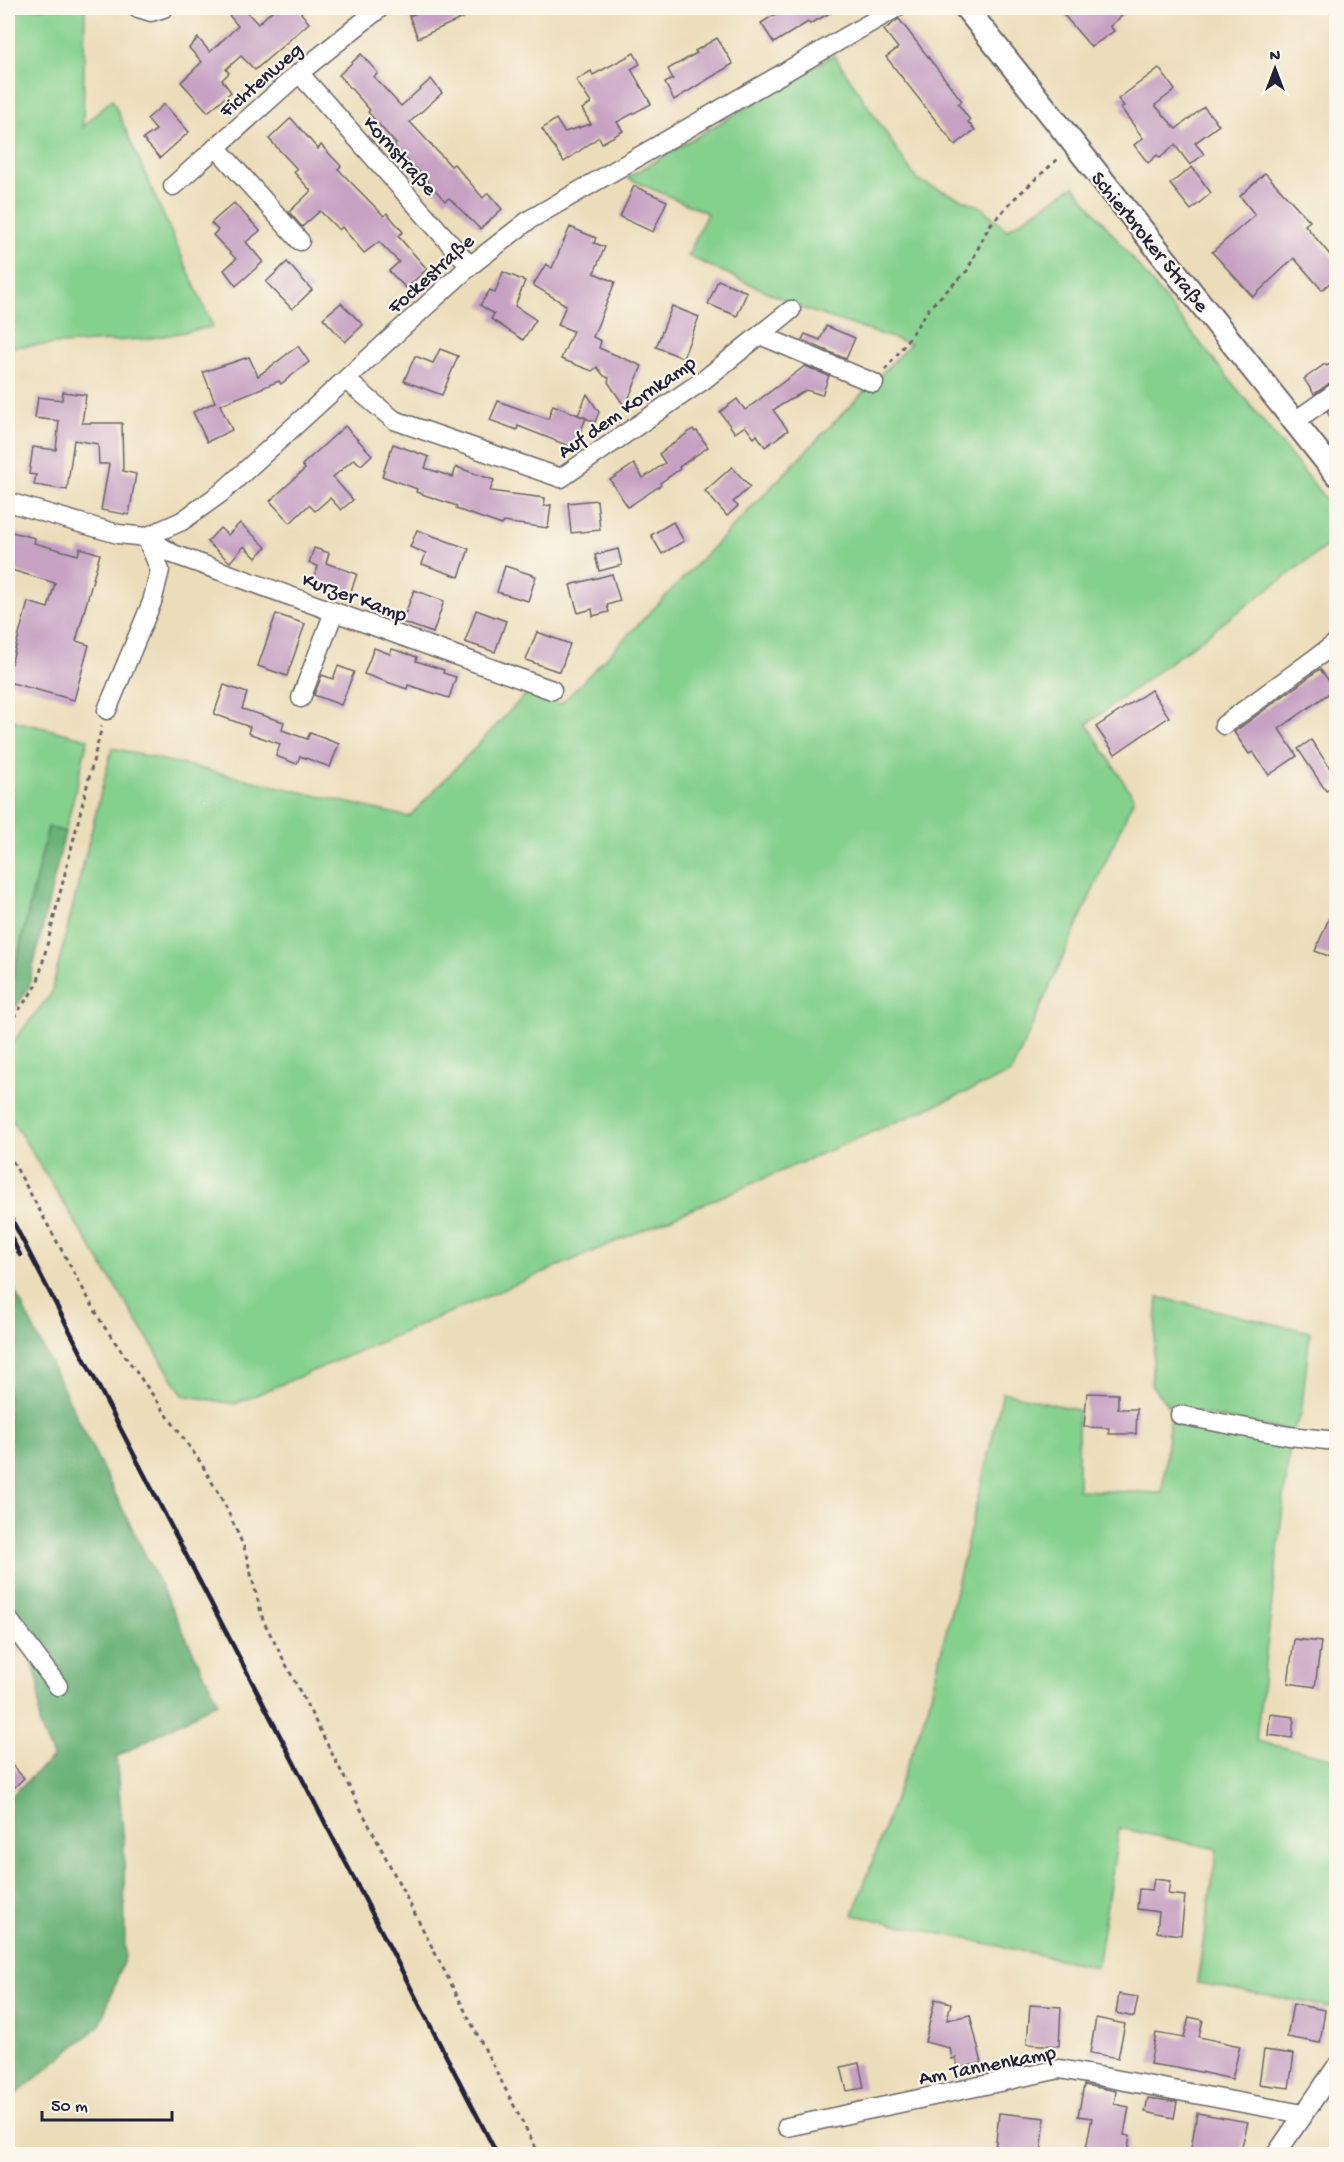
<svg xmlns="http://www.w3.org/2000/svg" width="1344" height="2162" viewBox="0 0 1344 2162" font-family="'Gochi Hand',sans-serif">
	<style>
		.green { fill: #84d08d; stroke: #537964; stroke-width: 1.5 }
		.forest { fill: #6bb278; stroke: #466a5a; stroke-width: 1.5 }
		.building { fill: #c6a1c3 }
		.lines { fill: none; stroke-linecap: round; stroke-linejoin: round }
		.minor-casing { stroke: #696367; stroke-width: 21 }
		.major-casing { stroke: #696367; stroke-width: 26 }
		.path { stroke: #696367; stroke-width: 3; stroke-dasharray: 4.5 4.5; stroke-linecap: butt }
		.minor { stroke: #fff; stroke-width: 18 }
		.major { stroke: #fff; stroke-width: 22 }
		.rail { stroke: #22223b; stroke-width: 4.5 }
		.labels { text-anchor: middle; stroke-width: 4.5; stroke-linejoin: round; paint-order: stroke }
		.street-label { font-size: 21px; fill: #22223b; stroke: #fbf7ec }
	</style>
	<rect width="100%" height="100%" fill="#fbf7ec"/>
	<filter id="ink" filterUnits="userSpaceOnUse"><feTurbulence type="fractalNoise" baseFrequency=".0167" numOctaves="2"/><feDisplacementMap in="SourceGraphic" scale="12" xChannelSelector="R" yChannelSelector="G"/><feConvolveMatrix kernelMatrix="1 2 1 2 8 2 1 2 1" color-interpolation-filters="sRGB"/></filter>
	<filter id="wash" filterUnits="userSpaceOnUse"><feTurbulence type="fractalNoise" baseFrequency=".008" numOctaves="4" result="noise"/><feDisplacementMap in="SourceGraphic" scale="24" xChannelSelector="R" yChannelSelector="G"/><feGaussianBlur stdDeviation="1.35" result="paint"/><feColorMatrix in="noise" values="0 0 0 0 0 0 0 0 0 0 0 0 0 0 0 0 0 1.4 0 .05"/><feComposite in="paint" operator="in"/></filter>
	<g filter="url(#wash)">
		<rect width="100%" height="100%" fill="#ecddba"/>
		<g class="green">
			<polygon points="8,8 85,8 83,127 112,99 213,327 146,339 8,347"/>
			<polygon points="834,55 917,180 981,207 1007,230 1074,186 1336,512 1336,539 1087,724 1134,798 1011,1073 235,1404 183,1395 8,1114 8,1048 51,994 112,748 409,817 526,694 561,704 910,344 807,310 688,256 707,213 627,178"/>
			<polygon points="8,719 88,739 65,832 48,828 14,973 8,983"/>
			<polygon points="1158,1297 1310,1332 1301,1415 1292,1431 1170,1408 1151,1385"/>
			<polygon points="1003,1392 1078,1410 1078,1490 1162,1493 1170,1417 1216,1429 1290,1445 1256,1741 1336,1759 1336,2008 1197,1983 1217,1849 1119,1828 1097,1967 853,1915 928,1707"/>
		</g>
		<g class="forest">
			<polygon points="48,827 65,832 28,989 8,1019 8,983 14,973"/>
			<polygon points="8,1277 218,1702 116,1757 124,1843 125,1956 100,2025 8,2101 8,1799 53,1757 39,1723 39,1685 30,1654 8,1635"/>
		</g>
		<g id="blocks">
			<g class="building">
				<polygon points="223,8 243,8 258,24 275,8 304,8 301,13 309,23 255,70 241,56 226,69 229,73 222,80 231,92 208,112 181,82 202,62 189,48 198,38 210,52 238,26"/>
				<polygon points="429,8 460,8 465,17 418,38 409,16"/>
				<polygon points="785,8 839,8 810,24 808,22 774,43 761,23"/>
				<polygon points="1058,8 1131,8 1110,26 1114,31 1091,47"/>
				<polygon points="899,19 962,101 958,104 970,120 968,122 975,130 955,145 886,57 898,48 884,30"/>
				<polygon points="717,38 733,64 674,100 665,83 673,79 668,69 697,53 695,51"/>
				<polygon points="634,53 640,64 631,69 651,104 617,122 623,131 602,143 599,137 564,162 542,129 556,119 564,132 591,124 582,109 591,103 576,80 591,71 593,75"/>
				<polygon points="361,54 378,73 374,77 401,106 431,79 442,93 410,122 451,166 454,164 483,198 488,193 502,209 480,229 449,198 445,201 416,168 415,169 394,146 396,144 368,112 370,110 339,75"/>
				<polygon points="1159,68 1175,90 1155,105 1176,129 1204,107 1219,125 1195,143 1204,154 1190,165 1175,145 1160,158 1157,155 1148,163 1134,145 1143,138 1121,108 1124,106 1118,99"/>
				<polygon points="164,104 189,132 160,158 143,139 156,130 147,119"/>
				<polygon points="291,118 318,149 321,145 341,166 338,169 384,216 387,213 403,232 398,236 427,269 406,288 389,271 399,262 379,242 364,253 342,227 339,230 320,211 302,227 289,212 311,191 294,172 297,169 269,139"/>
				<polygon points="1192,167 1211,193 1191,210 1170,184"/>
				<polygon points="1265,173 1310,221 1305,225 1336,262 1336,277 1322,290 1294,258 1253,297 1212,252 1255,215 1240,196"/>
				<polygon points="634,186 667,201 653,232 620,217"/>
				<polygon points="234,203 260,231 246,242 263,262 236,286 224,270 236,259 213,235 218,230 211,223"/>
				<polygon points="570,227 596,238 594,243 605,247 594,273 615,282 593,337 601,341 599,348 642,366 625,407 608,382 609,378 604,376 597,367 592,371 561,359 573,331 558,325 566,305 533,285 546,264 552,268"/>
				<polygon points="287,262 312,290 292,309 266,282"/>
				<polygon points="503,272 525,281 515,306 536,320 523,340 491,319 494,314 480,305 490,290 495,293"/>
				<polygon points="718,280 747,292 737,316 708,304"/>
				<polygon points="341,303 363,325 345,342 323,318"/>
				<polygon points="672,306 699,317 683,358 656,347"/>
				<polygon points="826,326 855,338 846,359 802,340 805,334 820,340"/>
				<polygon points="298,346 309,362 281,384 279,381 220,405 232,430 207,442 193,412 215,402 203,372 249,357 258,376"/>
				<polygon points="440,349 458,356 442,395 404,381 415,356 433,363"/>
				<polygon points="1336,359 1336,381 1330,383 1314,394 1304,379 1325,364 1327,366"/>
				<polygon points="805,366 829,376 822,395 806,390 773,410 788,430 765,447 757,435 754,438 745,426 735,433 720,412 737,399 745,410"/>
				<polygon points="63,392 86,395 82,423 122,423 123,471 136,474 129,515 101,510 109,464 99,464 98,444 74,440 67,490 34,485 36,475 29,474 33,447 56,450 59,421 35,418 38,397 62,400"/>
				<polygon points="587,394 599,412 595,422 578,415"/>
				<polygon points="498,401 548,419 553,405 586,418 574,448 518,426 517,430 490,420"/>
				<polygon points="1336,405 1336,425 1327,412"/>
				<polygon points="345,426 372,455 361,465 354,459 333,477 353,500 341,510 330,498 315,511 309,505 290,523 270,501 305,469 302,465"/>
				<polygon points="693,429 695,432 697,431 708,447 679,467 680,469 660,483 661,485 628,507 610,480 634,464 643,478 665,463 659,454"/>
				<polygon points="393,444 429,457 425,468 453,477 456,467 494,480 490,491 545,498 544,506 551,505 548,528 503,522 502,525 456,509 457,506 416,492 417,489 382,476"/>
				<polygon points="732,467 750,487 733,502 738,506 727,516 705,491"/>
				<polygon points="597,500 600,530 571,533 568,503"/>
				<polygon points="673,522 684,541 662,554 651,535"/>
				<polygon points="240,523 266,547 256,558 244,546 230,562 207,542 220,528 228,535"/>
				<polygon points="417,530 469,549 459,577 422,564 426,553 410,547"/>
				<polygon points="8,531 35,538 34,543 78,555 80,548 100,554 76,641 89,645 74,700 8,682 8,675 28,602 48,608 55,583 8,569"/>
				<polygon points="314,548 329,553 326,563 357,574 349,597 312,584 318,566 309,563"/>
				<polygon points="618,549 622,565 599,571 595,555"/>
				<polygon points="505,566 536,576 528,601 497,592"/>
				<polygon points="612,574 620,601 607,605 609,612 593,616 592,609 578,613 570,585"/>
				<polygon points="414,590 444,601 433,633 402,622"/>
				<polygon points="476,610 506,621 495,652 465,642"/>
				<polygon points="276,614 305,624 287,676 258,666"/>
				<polygon points="537,632 570,644 560,672 526,660"/>
				<polygon points="374,648 390,654 392,649 417,657 416,661 444,670 443,673 456,677 449,698 408,685 407,689 364,674"/>
				<polygon points="338,666 354,672 341,705 314,695 322,675 333,679"/>
				<polygon points="1320,669 1335,689 1279,729 1297,756 1269,775 1253,752 1249,754 1234,732"/>
				<polygon points="224,685 247,693 242,709 284,722 282,730 307,739 310,733 339,744 330,767 300,756 297,764 276,756 280,744 248,733 250,727 214,714"/>
				<polygon points="1151,690 1169,717 1115,754 1096,727"/>
				<polygon points="1311,740 1336,777 1336,784 1326,791 1298,749"/>
				<polygon points="1336,902 1336,945 1331,957 1315,951"/>
				<polygon points="1087,1393 1118,1394 1118,1409 1137,1409 1136,1434 1109,1434 1109,1428 1084,1427"/>
				<polygon points="1294,1639 1321,1642 1315,1687 1288,1683"/>
				<polygon points="1270,1714 1294,1717 1292,1738 1268,1735"/>
				<polygon points="8,1761 24,1778 8,1794"/>
				<polygon points="1154,1879 1170,1881 1168,1894 1185,1896 1181,1935 1157,1932 1159,1912 1137,1909 1139,1889 1152,1890"/>
				<polygon points="1119,1994 1138,1997 1134,2017 1116,2013"/>
				<polygon points="935,1999 951,2003 947,2020 970,2015 982,2063 958,2068 956,2058 952,2059 950,2048 925,2042"/>
				<polygon points="1293,2004 1325,2010 1320,2043 1287,2037"/>
				<polygon points="1030,2005 1061,2007 1059,2046 1027,2044"/>
				<polygon points="1189,2017 1203,2020 1199,2037 1240,2046 1232,2079 1177,2067 1177,2068 1150,2064 1156,2033 1184,2038"/>
				<polygon points="1096,2018 1125,2024 1118,2058 1090,2053"/>
				<polygon points="1264,2050 1294,2054 1289,2088 1259,2084"/>
				<polygon points="859,2063 864,2088 847,2091 841,2067"/>
				<polygon points="1084,2085 1116,2091 1114,2104 1129,2107 1124,2135 1130,2136 1127,2154 1085,2153 1092,2118 1078,2116"/>
				<polygon points="1148,2098 1177,2102 1174,2118 1145,2112"/>
				<polygon points="999,2113 1045,2118 1041,2154 995,2151"/>
				<polygon points="1197,2113 1248,2122 1240,2154 1190,2154"/>
			</g>
		</g>
	</g>
	<g filter="url(#ink)">
		<use href="#blocks" fill-opacity="0" stroke="#696367" stroke-width="1.5"/>
		<g class="lines">
			<g class="minor-casing">
				<g id="minor">
					<polyline points="138,8 151,12 164,8"/>
					<polyline points="299,73 470,266"/>
					<polyline points="216,147 300,241"/>
					<polyline points="173,186 299,73 380,8"/>
					<polyline points="760,335 874,383"/>
					<polyline points="346,380 394,420 561,478 705,379 791,310"/>
					<polyline points="1295,421 1336,392"/>
					<polyline points="8,502 118,534 146,537 182,521 221,493 470,266 529,220 896,8"/>
					<polyline points="146,537 173,554 552,690"/>
					<polyline points="301,698 334,612"/>
					<polyline points="107,710 152,602 160,570 146,537"/>
					<polyline points="1224,725 1336,643"/>
					<polyline points="1180,1415 1289,1436 1336,1441"/>
					<polyline points="8,1619 58,1686"/>
					<polyline points="787,2127 1060,2069 1303,2114"/>
					<polyline points="1276,2154 1336,2067"/>
				</g>
			</g>
			<g class="major-casing">
				<polyline id="major" points="966,8 1336,474"/>
			</g>
			<g class="path">
				<polyline points="885,370 900,351 931,306 967,271 989,226 1015,198 1060,157"/>
				<polyline points="8,1025 37,985 102,726"/>
				<polyline points="8,1153 103,1325 201,1463 225,1505 244,1547 263,1620 539,2154"/>
			</g>
			<use href="#minor" class="minor"/>
			<use href="#major" class="major"/>
			<g class="rail">
				<polyline points="8,1212 497,2154"/>
				<polyline points="8,1231 20,1255"/>
			</g>
		</g>
	</g>
	<g class="labels">
		<g class="street-label">
			<text transform="translate(260 79) rotate(-41)" y="7">Fichtenweg</text>
			<text transform="translate(401 155) rotate(48)" y="7">Kornstraße</text>
			<text transform="translate(1151 241) rotate(51)" y="7">Schierbroker Straße</text>
			<text transform="translate(430 273) rotate(-42)" y="7">Fockestraße</text>
			<text transform="translate(626 406) rotate(-35)" y="7">Auf dem Kornkamp</text>
			<text transform="translate(355 596) rotate(20)" y="7">Kurzer Kamp</text>
			<text transform="translate(987 2064) rotate(-11)" y="7">Am Tannenkamp</text>
		</g>
	</g>
	<rect width="1344" height="2162" fill="none" stroke="#fbf7ec" stroke-width="30"/>
	<g transform="translate(1275 69)" stroke="#fbf7ec" stroke-width="4.5" paint-order="stroke">
	<path d="M0-4.5L10 22L0 15L-10 22Z" fill="#22223b"/>
	<text y="-9" font-size="16" font-weight="bold" text-anchor="middle" fill="#22223b">N</text>
	</g>
	<path d="M42 2111v9h130v-9" fill="none" stroke="#22223b" stroke-width="3"/>
	<text x="51" y="2111" font-size="18" fill="#22223b" stroke="#fbf7ec" stroke-width="4.5" paint-order="stroke">50 m</text>
</svg>
